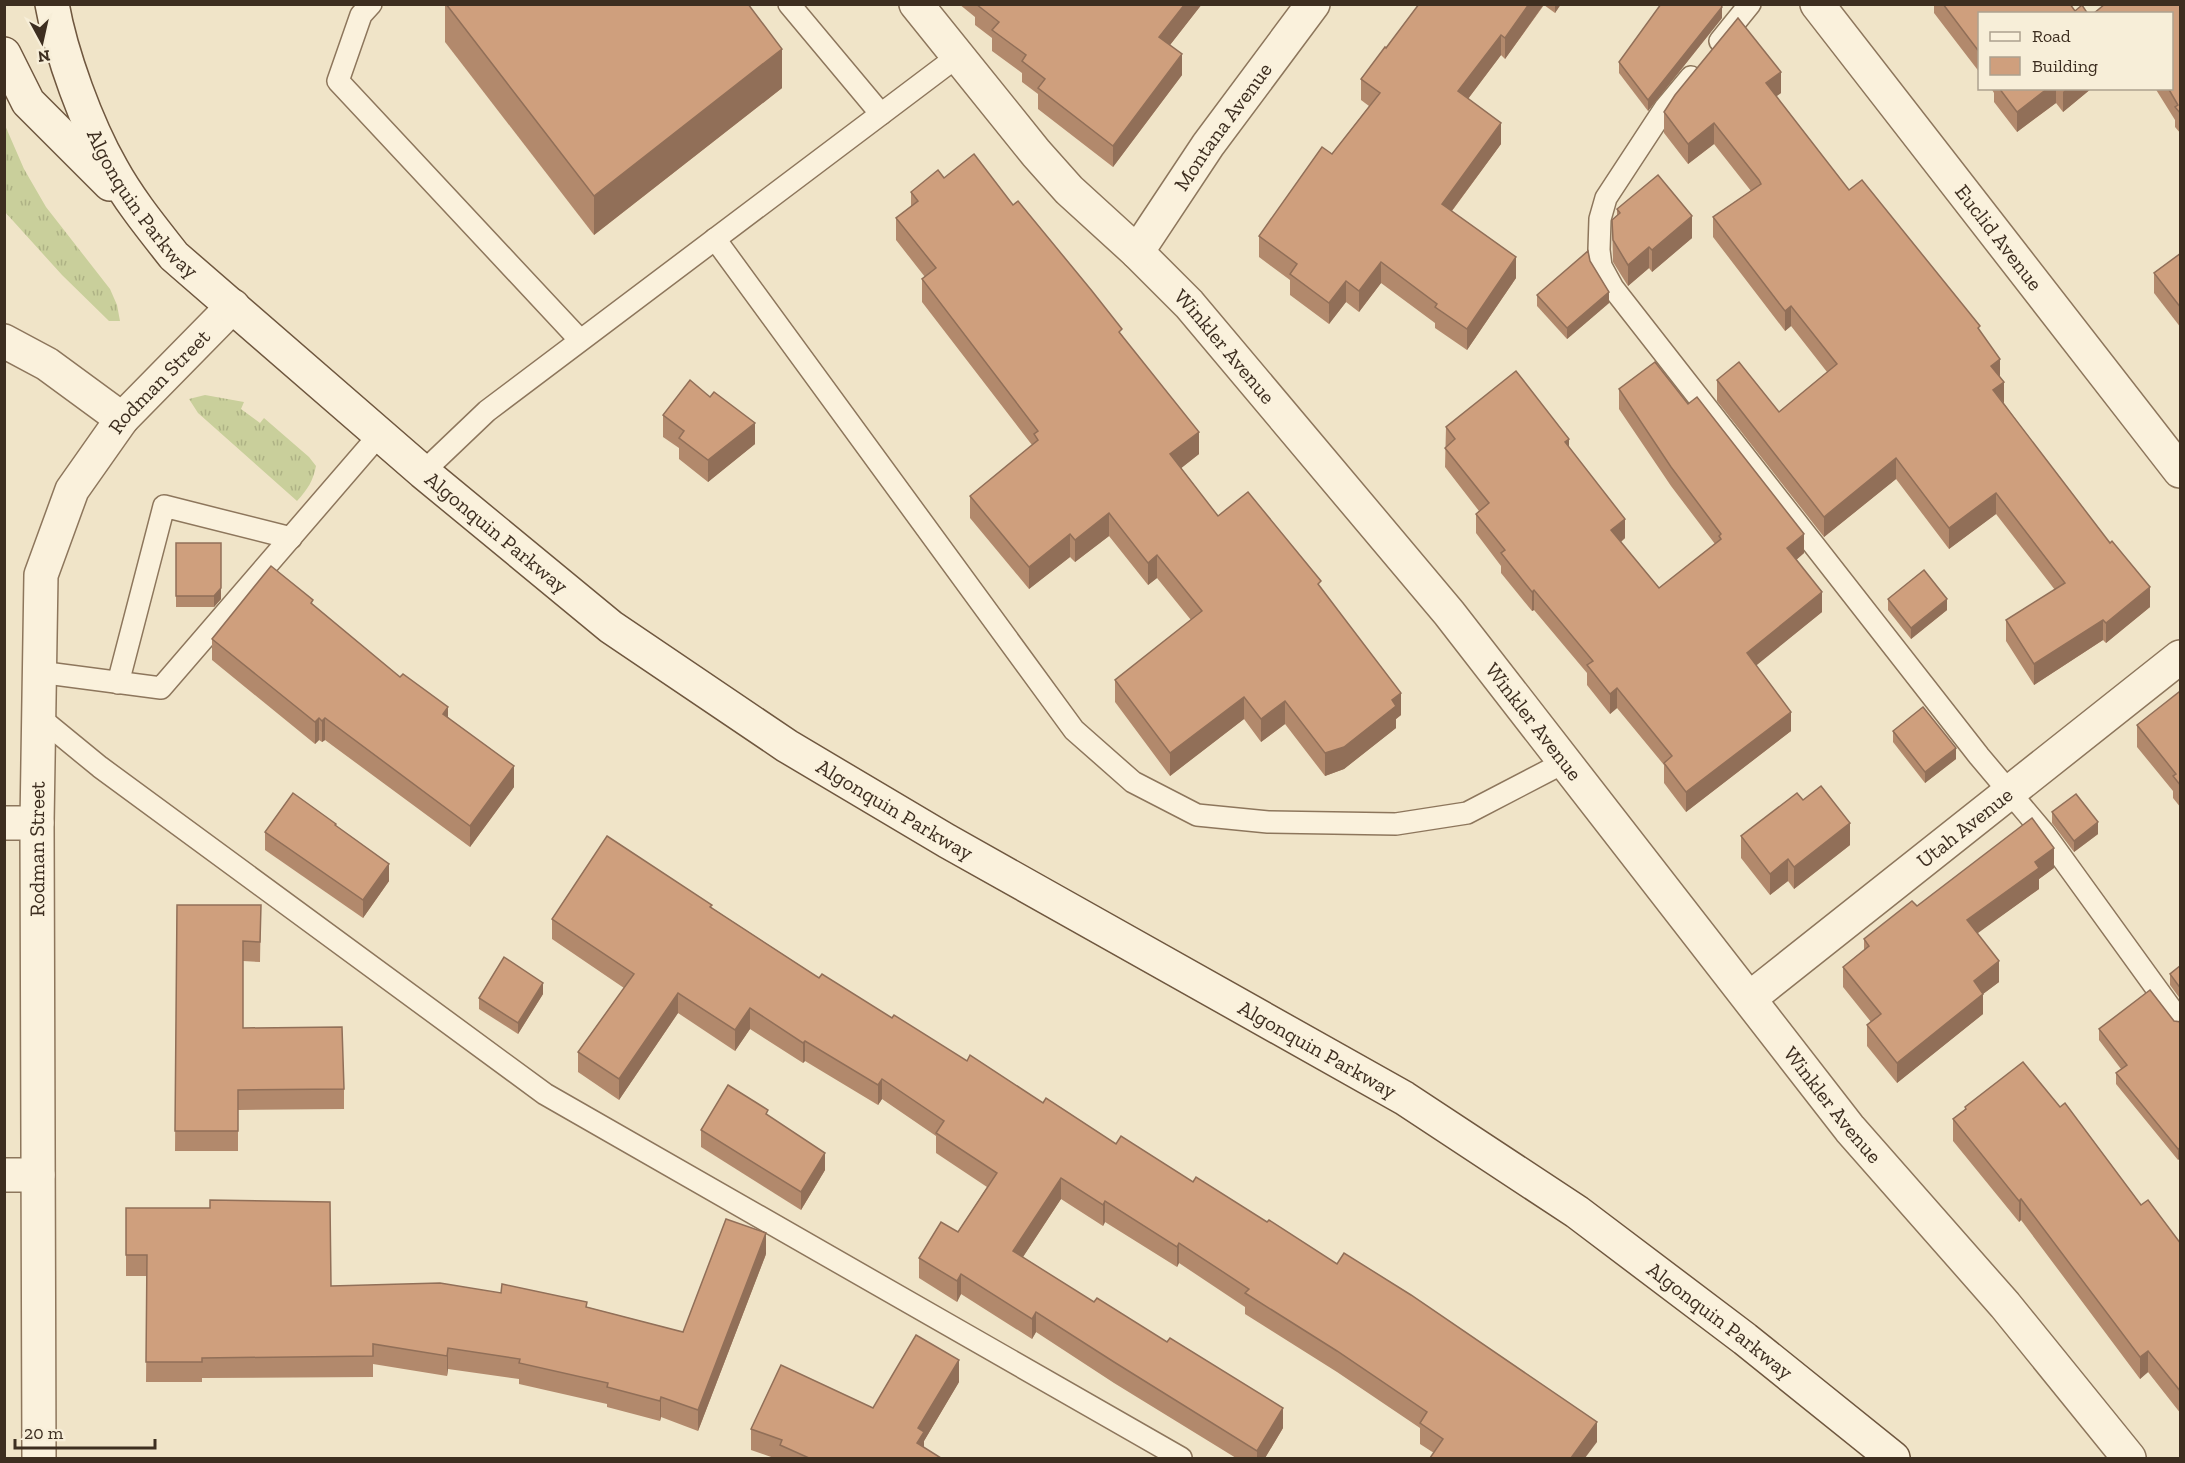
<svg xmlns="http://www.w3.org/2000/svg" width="2185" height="1463" viewBox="0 0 2185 1463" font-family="'Zilla Slab',serif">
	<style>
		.grass { fill: url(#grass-tufts) }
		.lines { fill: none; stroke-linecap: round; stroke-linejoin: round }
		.service-casing { stroke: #8d765c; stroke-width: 24 }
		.minor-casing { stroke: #8d765c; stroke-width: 36 }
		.secondary-casing { stroke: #6f573f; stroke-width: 36 }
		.service { stroke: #faf1dc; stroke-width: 21 }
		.minor { stroke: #faf1dc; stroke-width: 33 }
		.secondary { stroke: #faf1dc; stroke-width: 33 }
		.wall { fill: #b2896c }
		.shaded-wall { fill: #916f58 }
		.building { fill: #cf9f7d; stroke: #916f58; stroke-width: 1.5 }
		.labels { text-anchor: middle; stroke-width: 6; stroke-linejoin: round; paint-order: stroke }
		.street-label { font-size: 21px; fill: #3d2e20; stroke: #f7eed8 }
	</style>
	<defs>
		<pattern id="grass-tufts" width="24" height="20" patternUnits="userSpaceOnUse" patternTransform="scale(1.5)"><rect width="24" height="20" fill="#c9cf9b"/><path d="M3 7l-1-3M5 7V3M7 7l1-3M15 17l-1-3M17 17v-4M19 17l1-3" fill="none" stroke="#aeb285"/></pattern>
	</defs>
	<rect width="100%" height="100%" fill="#f0e4c8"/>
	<g class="grass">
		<polygon points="4,123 24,169 46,207 110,289 117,305 120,321 109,321 62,275 5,212"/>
		<path d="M205,395L244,402L241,409L260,423L264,418L309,457L316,466C313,481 308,489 297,501L198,413L189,399Z"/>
	</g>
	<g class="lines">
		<g class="service-casing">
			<g id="service">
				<polyline points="371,4 361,15 338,81 580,340"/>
				<polyline points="789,4 881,114"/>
				<polyline points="1720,41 1750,4"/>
				<polyline points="1691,77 1665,108 1606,198 1600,219 1599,250 1601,266 1613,288 1979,756 2044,833 2180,1021"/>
				<polyline points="715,239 1074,730 1133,782 1197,815 1268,822 1396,824 1467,813 1565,762"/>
				<polyline points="423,472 487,411 958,56"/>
				<polyline points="39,672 161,688 380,434"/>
				<polyline points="118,683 164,506 291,538"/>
				<polyline points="39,717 100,767 545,1094 1181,1458"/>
			</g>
		</g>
		<g class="minor-casing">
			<g id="minor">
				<path id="s1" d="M916,4L1036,153L1069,190L1137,252L1189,304L1449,613L1850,1129L2005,1305L2129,1458"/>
				<path id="s2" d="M1817,4L2180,471"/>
				<path id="s3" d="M1137,252L1208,145L1313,4"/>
				<polyline points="4,341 47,364 122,419"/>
				<polyline points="4,823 37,823"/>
				<path id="s4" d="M1750,998L2180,657"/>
				<polyline points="4,1175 38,1175"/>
				<path id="s5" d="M39,1458L37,823L41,575L72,490L122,419L233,306"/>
			</g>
		</g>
		<g class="secondary-casing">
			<g id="secondary">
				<path id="s6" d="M52,4C61,55 87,125 112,169C129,200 152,228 174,256L423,472L611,627L787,746L947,841L1404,1098L1577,1212L1745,1339L1893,1458"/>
				<polyline points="4,54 28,102 110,184"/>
			</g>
		</g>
		<use href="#service" class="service"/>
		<use href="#minor" class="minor"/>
		<use href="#secondary" class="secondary"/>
	</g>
	<g class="wall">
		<polygon points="445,4 748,4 782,88 594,235 445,42"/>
		<polygon points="959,4 1202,4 1170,45 1182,75 1113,167 1038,109 1038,94 1022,82 1022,73 992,51 992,38 975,25 975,17"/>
		<polygon points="1419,4 1561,4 1555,13 1544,5 1505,59 1501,55 1468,99 1501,144 1452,211 1516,278 1467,350 1435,328 1435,323 1381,283 1359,312 1346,302 1329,324 1290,295 1290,280 1259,257 1259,236 1332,154 1369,106 1361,100 1361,79 1386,48"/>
		<polygon points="1934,4 2070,4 2075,11 2088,14 1980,14 1980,73 1934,13"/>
		<polygon points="2181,4 2181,134 2175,127 2175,120 2155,88 2172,88"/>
		<polygon points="1722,18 1648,111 1619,73 1619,62"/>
		<polygon points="1991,88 2092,88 2063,112 2056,103 2017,132 1994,102 1994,93"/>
		<polygon points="1781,93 1776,96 1849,190 1980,331 2000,378 2004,403 2150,607 2106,643 2103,640 2034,685 2006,641 2006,620 2055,590 1996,514 1949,549 1896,479 1824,537 1717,401 1717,380 1779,412 1827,372 1791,326 1785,331 1713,237 1713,217 1751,191 1714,144 1688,164 1664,133 1664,112"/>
		<polygon points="944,178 1013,205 1122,335 1199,454 1181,468 1218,516 1321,588 1401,715 1396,719 1396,728 1344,769 1325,776 1285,724 1261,742 1244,719 1170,776 1115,702 1115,680 1191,620 1157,578 1148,585 1109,536 1075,562 1070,557 1029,589 970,518 970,496 1032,445 922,302 922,279 925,277 896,240 896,218 911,206 911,192"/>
		<polygon points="1617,209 1692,238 1652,272 1649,268 1628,286 1613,262 1612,220 1617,215"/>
		<polygon points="2181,253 2181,328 2154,293 2154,273"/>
		<polygon points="1590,261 1609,303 1567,339 1537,306 1537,295"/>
		<polygon points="1619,389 1804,553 1796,560 1822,612 1756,665 1791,731 1686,812 1664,783 1664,765 1617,708 1610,714 1587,685 1587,673 1534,610 1532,611 1501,573 1501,566 1476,533 1476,514 1479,511 1445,467 1446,427 1569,448 1625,538 1621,542 1659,588 1715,544 1671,486 1619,409"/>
		<polygon points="663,415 755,444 708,482 679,459 679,448 663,437"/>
		<polygon points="176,543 221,543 221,599 214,607 176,607"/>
		<polygon points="1888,599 1947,610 1911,639 1888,610"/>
		<polygon points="313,605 448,717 514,787 470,847 325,740 322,742 319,740 315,744 212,660 212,639"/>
		<polygon points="2181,694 2181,808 2173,798 2173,791 2137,747 2137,725"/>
		<polygon points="1893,731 1956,759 1925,783 1893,742"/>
		<polygon points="1803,800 1850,845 1794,889 1788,881 1770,895 1741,858 1741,836"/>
		<polygon points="2052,812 2098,834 2074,852 2052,823"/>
		<polygon points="336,826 389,881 363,918 265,850 265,832"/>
		<polygon points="2054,868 2039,879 2039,889 1977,933 1999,982 1983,994 1983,1014 1897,1083 1867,1046 1867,1025 1871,1022 1843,987 1843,967 1864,950 1864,939 1917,906"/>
		<polygon points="177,905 261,905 260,962 243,961 243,1028 344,1089 344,1109 238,1110 238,1151 175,1151"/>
		<polygon points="712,908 819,978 1116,1144 1597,1442 1434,1453 1420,1444 1420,1428 1337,1372 1245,1314 1245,1307 1179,1263 1177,1267 1105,1222 1103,1226 1061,1199 1023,1257 1283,1428 1265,1458 1236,1458 1114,1383 1036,1332 1032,1339 961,1294 957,1302 919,1278 919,1258 958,1232 987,1187 936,1153 936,1136 882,1099 878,1105 805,1061 803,1063 750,1029 735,1051 678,1013 619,1100 578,1072 578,1052 624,988 552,939 552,919"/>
		<polygon points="2181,952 2181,1000 2170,985 2170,974 2180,966 2179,964 2179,953"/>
		<polygon points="543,994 518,1034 479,1009 479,998"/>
		<polygon points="2174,1021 2181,1022 2178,1160 2116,1084 2116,1073 2121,1069 2099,1040 2099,1029"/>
		<polygon points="1965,1107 2060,1107 2141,1205 2181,1244 2181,1414 2148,1372 2140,1379 2021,1220 2019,1222 1953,1141 1953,1119 1965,1109"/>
		<polygon points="768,1116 825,1170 801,1210 701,1147 701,1130"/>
		<polygon points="126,1208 331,1286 587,1307 683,1332 766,1254 698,1431 661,1417 660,1421 607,1407 607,1404 519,1384 519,1379 448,1369 447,1376 373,1364 373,1377 202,1378 202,1382 146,1382 147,1276 126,1276"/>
		<polygon points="959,1382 924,1441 924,1448 941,1458 774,1458 751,1450 751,1429 873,1408"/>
	</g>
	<g class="shaded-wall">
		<polygon points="1185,4 1202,4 1159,59 1159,37"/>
		<polygon points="1529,4 1544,4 1505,59 1505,38"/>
		<polygon points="1555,4 1561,4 1555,13"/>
		<polygon points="1722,7 1722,18 1648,111 1648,100"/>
		<polygon points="1501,35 1501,55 1458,112 1458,91"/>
		<polygon points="782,49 782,88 594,235 594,196"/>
		<polygon points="1182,54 1182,75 1113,167 1113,146"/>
		<polygon points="1781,72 1781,93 1766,104 1766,83"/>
		<polygon points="2048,88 2056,88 2056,103 2017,132 2017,112"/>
		<polygon points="2067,88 2092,88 2063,112 2063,92"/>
		<polygon points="1501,123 1501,144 1442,224 1442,204"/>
		<polygon points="1714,123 1714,144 1688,164 1688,144"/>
		<polygon points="1692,216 1692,238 1652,272 1652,250"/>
		<polygon points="1649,247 1649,268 1628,286 1628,265"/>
		<polygon points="1516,257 1516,278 1467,350 1467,329"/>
		<polygon points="1381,262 1381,283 1359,312 1359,291"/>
		<polygon points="1346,281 1346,302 1329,324 1329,303"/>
		<polygon points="1609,292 1609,303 1567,339 1567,328"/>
		<polygon points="1791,306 1791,326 1785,331 1785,311"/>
		<polygon points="2000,359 2000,380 1991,366"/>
		<polygon points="2004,382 2004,403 1993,390"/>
		<polygon points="755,423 755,444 708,482 708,460"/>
		<polygon points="1199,432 1199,454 1170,477 1170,454"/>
		<polygon points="1569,439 1569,459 1565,442"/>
		<polygon points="1896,458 1896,479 1824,537 1824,517"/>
		<polygon points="1996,493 1996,514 1949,549 1949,528"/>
		<polygon points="1109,513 1109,536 1075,562 1075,540"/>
		<polygon points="1625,519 1625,538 1611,550 1611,530"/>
		<polygon points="1070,534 1070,557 1029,589 1029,567"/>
		<polygon points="1804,534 1804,553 1787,568 1787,548"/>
		<polygon points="1157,555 1157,578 1148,585 1148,563"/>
		<polygon points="2150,587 2150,607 2106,643 2106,623"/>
		<polygon points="221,588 221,599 214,607 214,596"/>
		<polygon points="1534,590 1534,610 1532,611 1532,592"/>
		<polygon points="1822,592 1822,612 1747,673 1747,653"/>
		<polygon points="1947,599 1947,610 1911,639 1911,628"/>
		<polygon points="2103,620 2103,640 2034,685 2034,664"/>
		<polygon points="1617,688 1617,708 1610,714 1610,694"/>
		<polygon points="1401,693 1401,715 1396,719 1396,728 1344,769 1325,776 1325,753"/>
		<polygon points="1244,697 1244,719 1170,776 1170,753"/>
		<polygon points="1285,701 1285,724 1261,742 1261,719"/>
		<polygon points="448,707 448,729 443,714"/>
		<polygon points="1791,712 1791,731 1686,812 1686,792"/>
		<polygon points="319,718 319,740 315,744 315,722"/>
		<polygon points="325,718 325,740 322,742 322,721"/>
		<polygon points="1956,748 1956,759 1925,783 1925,772"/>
		<polygon points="514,766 514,787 470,847 470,826"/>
		<polygon points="2098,822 2098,834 2074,852 2074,841"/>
		<polygon points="1850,823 1850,845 1794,889 1794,867"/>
		<polygon points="2054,848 2054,868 2039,879 2039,889 1967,941 1967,920 2035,862"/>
		<polygon points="1788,859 1788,881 1770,895 1770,874"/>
		<polygon points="389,864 389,881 363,918 363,900"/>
		<polygon points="1999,961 1999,982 1983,994 1983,1014 1897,1083 1897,1063 1974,981"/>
		<polygon points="543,983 543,994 518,1034 518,1023"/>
		<polygon points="678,993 678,1013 619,1100 619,1079"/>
		<polygon points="750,1008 750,1029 735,1051 735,1030"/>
		<polygon points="805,1041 805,1061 803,1063 803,1043"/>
		<polygon points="882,1079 882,1099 878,1105 878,1085"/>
		<polygon points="2181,1147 2181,1158 2178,1160 2178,1149"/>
		<polygon points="825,1153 825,1170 801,1210 801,1192"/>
		<polygon points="1061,1178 1061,1199 1013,1272 1013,1251"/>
		<polygon points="2021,1199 2021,1220 2019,1222 2019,1201"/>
		<polygon points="1105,1201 1105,1222 1103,1226 1103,1205"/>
		<polygon points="766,1233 766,1254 698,1431 698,1410"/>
		<polygon points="1179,1243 1179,1263 1177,1267 1177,1247"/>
		<polygon points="961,1274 961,1294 957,1302 957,1281"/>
		<polygon points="1036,1312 1036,1332 1032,1339 1032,1319"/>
		<polygon points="448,1348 448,1369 447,1376 447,1356"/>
		<polygon points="2148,1351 2148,1372 2140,1379 2140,1357"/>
		<polygon points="959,1360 959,1382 924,1441 924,1453 917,1443 918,1428"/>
		<polygon points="661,1397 661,1417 660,1421 660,1401"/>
		<polygon points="1283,1408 1283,1428 1265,1458 1257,1458 1257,1451"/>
		<polygon points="1597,1422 1597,1442 1585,1458 1571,1458"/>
	</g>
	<g class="building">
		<polygon points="446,4 748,4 782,49 594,196"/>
		<polygon points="976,4 1185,4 1159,37 1182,54 1113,146 1038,88 1045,79 1022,61 1026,55 992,30 999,22"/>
		<polygon points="1419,4 1529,4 1505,38 1501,35 1458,91 1501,123 1442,204 1516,257 1467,329 1435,307 1437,304 1381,262 1359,291 1346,281 1329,303 1290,274 1297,264 1259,236 1322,147 1332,154 1380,93 1361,79 1385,47 1386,48"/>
		<polygon points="1661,4 1721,4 1722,7 1648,100 1619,62"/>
		<polygon points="1943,4 2070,4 2075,11 2082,5 2088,14 1980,14 1980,53"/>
		<polygon points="2105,4 2181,4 2181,114 2175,107 2178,105 2168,88 2172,88 2172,14 2093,14"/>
		<polygon points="1738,18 1781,72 1766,83 1849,190 1862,180 1980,326 1978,328 2000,359 1991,366 2004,382 1993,390 2110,543 2112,541 2150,587 2106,623 2103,620 2034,664 2006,620 2065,583 1996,493 1949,528 1896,458 1824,517 1717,380 1739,362 1779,412 1837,364 1791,306 1785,311 1713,217 1761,184 1759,180 1714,123 1688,144 1664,112 1675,95"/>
		<polygon points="1999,88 2048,88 2017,112"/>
		<polygon points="974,154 1013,205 1018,201 1092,291 1122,329 1119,332 1199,432 1170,454 1218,516 1248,492 1321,581 1318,584 1401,693 1392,700 1396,706 1344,747 1325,753 1285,701 1261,719 1244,697 1170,753 1115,680 1202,611 1157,555 1148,563 1109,513 1075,540 1070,534 1029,567 970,496 1038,440 1034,434 1038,431 922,279 936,268 896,218 918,201 911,192 938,170 944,178"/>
		<polygon points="1658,175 1692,216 1652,250 1649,247 1628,265 1613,240 1612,220 1620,213 1617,209"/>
		<polygon points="1588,251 1590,261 1609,292 1567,328 1537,295"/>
		<polygon points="2181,253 2181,308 2154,273"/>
		<polygon points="1655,362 1688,404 1697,397 1804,534 1787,548 1822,592 1747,653 1791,712 1686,792 1664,763 1672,756 1617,688 1610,694 1587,665 1593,661 1534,590 1532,592 1501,553 1505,550 1476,514 1489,503 1445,448 1455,439 1446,427 1516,371 1569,439 1565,442 1625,519 1611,530 1659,588 1721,539 1719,536 1721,534 1671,467 1619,389"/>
		<polygon points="690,380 710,397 714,392 755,423 708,460 679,438 684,431 663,415"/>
		<polygon points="176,543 221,543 221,588 214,596 176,596"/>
		<polygon points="271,566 313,600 311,603 400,677 403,674 448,707 443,714 514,766 470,826 325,718 322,721 319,718 315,722 212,639"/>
		<polygon points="1924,570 1947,599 1911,628 1888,599"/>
		<polygon points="2179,692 2181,694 2181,786 2173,776 2176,774 2137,725"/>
		<polygon points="1923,707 1956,748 1925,772 1893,731"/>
		<polygon points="1821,786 1850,823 1794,867 1788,859 1770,874 1741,836 1797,793 1803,800"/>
		<polygon points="293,793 336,824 335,825 389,864 363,900 265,832"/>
		<polygon points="2076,794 2098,822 2074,841 2052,812"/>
		<polygon points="2032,818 2054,848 2035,862 2039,868 1967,920 1999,961 1974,981 1983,994 1897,1063 1867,1025 1881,1014 1843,967 1869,946 1864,939 1912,901 1917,906"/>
		<polygon points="607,836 712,905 710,907 819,978 822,974 892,1018 894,1015 967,1061 970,1055 1043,1103 1046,1098 1116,1144 1121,1136 1193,1182 1196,1177 1267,1222 1269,1220 1337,1264 1344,1253 1411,1295 1597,1422 1571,1458 1430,1458 1443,1439 1420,1423 1427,1412 1337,1351 1245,1293 1249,1289 1179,1243 1177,1247 1105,1201 1103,1205 1061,1178 1013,1251 1094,1302 1097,1298 1167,1342 1170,1338 1283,1408 1257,1451 1114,1362 1036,1312 1032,1319 961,1274 957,1281 919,1258 941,1222 958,1232 997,1173 936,1133 944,1121 882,1079 878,1085 805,1041 803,1043 750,1008 735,1030 678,993 619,1079 578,1052 634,974 552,919"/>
		<polygon points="177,905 261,905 260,942 243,941 243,1028 342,1027 344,1089 238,1090 238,1131 175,1131"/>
		<polygon points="504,957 543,983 518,1023 479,998"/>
		<polygon points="2181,965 2181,989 2170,974"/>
		<polygon points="2150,990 2174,1021 2181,1022 2181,1147 2178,1149 2116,1073 2127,1065 2099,1029"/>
		<polygon points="2023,1062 2060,1107 2065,1103 2141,1205 2148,1200 2181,1244 2181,1392 2148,1351 2140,1357 2021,1199 2019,1201 1953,1119 1966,1109 1965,1107"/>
		<polygon points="728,1085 768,1110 766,1114 825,1153 801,1192 701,1130"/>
		<polygon points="210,1200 330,1202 331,1286 440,1283 501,1293 502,1284 587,1302 586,1307 683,1332 726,1219 766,1233 698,1410 661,1397 660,1401 607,1387 608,1383 519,1363 520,1359 448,1348 447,1356 373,1344 373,1356 202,1358 202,1362 146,1362 147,1255 126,1255 126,1208 210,1208"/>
		<polygon points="916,1335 959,1360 918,1428 924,1432 917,1443 941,1458 809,1458 780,1445 782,1440 751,1429 781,1365 873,1408"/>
	</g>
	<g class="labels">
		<g class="street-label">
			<text dy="7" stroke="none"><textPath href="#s3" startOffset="152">Montana Avenue</textPath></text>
			<text dy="7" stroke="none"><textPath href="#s6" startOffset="222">Algonquin Parkway</textPath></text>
			<text dy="7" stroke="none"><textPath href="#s2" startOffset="296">Euclid Avenue</textPath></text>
			<text dy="7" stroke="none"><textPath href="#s1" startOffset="462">Winkler Avenue</textPath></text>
			<text dy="7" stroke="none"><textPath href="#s5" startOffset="1113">Rodman Street</textPath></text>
			<text dy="7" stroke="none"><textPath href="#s6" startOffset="708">Algonquin Parkway</textPath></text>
			<text dy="7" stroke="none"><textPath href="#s1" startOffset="948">Winkler Avenue</textPath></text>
			<text dy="7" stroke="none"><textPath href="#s6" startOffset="1194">Algonquin Parkway</textPath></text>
			<text dy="7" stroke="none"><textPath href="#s4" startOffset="274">Utah Avenue</textPath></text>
			<text dy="7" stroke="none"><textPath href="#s5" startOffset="609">Rodman Street</textPath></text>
			<text dy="7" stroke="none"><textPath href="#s6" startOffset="1680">Algonquin Parkway</textPath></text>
			<text dy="7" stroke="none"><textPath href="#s1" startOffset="1434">Winkler Avenue</textPath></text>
			<text dy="7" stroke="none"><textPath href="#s6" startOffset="2166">Algonquin Parkway</textPath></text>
		</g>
	</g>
	<rect width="2185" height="1463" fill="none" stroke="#3d2e20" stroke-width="12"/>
	<rect x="1978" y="12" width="195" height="78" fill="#f7eed8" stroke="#ada18e" stroke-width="1.5"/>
	<rect x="1990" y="32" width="30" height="9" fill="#faf1dc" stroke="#ada18e" stroke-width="1.5"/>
	<text x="2032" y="42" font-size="18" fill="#3d2e20">Road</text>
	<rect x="1990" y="57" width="30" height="18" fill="#cf9f7d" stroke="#ada18e" stroke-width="1.5"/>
	<text x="2032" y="72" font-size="18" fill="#3d2e20">Building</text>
	<g transform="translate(42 42) rotate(172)" stroke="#f7eed8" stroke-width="4.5" paint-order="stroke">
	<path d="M0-4.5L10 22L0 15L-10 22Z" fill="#3d2e20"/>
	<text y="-9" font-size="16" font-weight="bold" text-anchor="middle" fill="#3d2e20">N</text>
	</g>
	<path d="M15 1439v9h140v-9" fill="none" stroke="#3d2e20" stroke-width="3"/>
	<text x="24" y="1439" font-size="18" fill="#3d2e20" stroke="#f7eed8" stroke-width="4.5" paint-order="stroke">20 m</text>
</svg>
